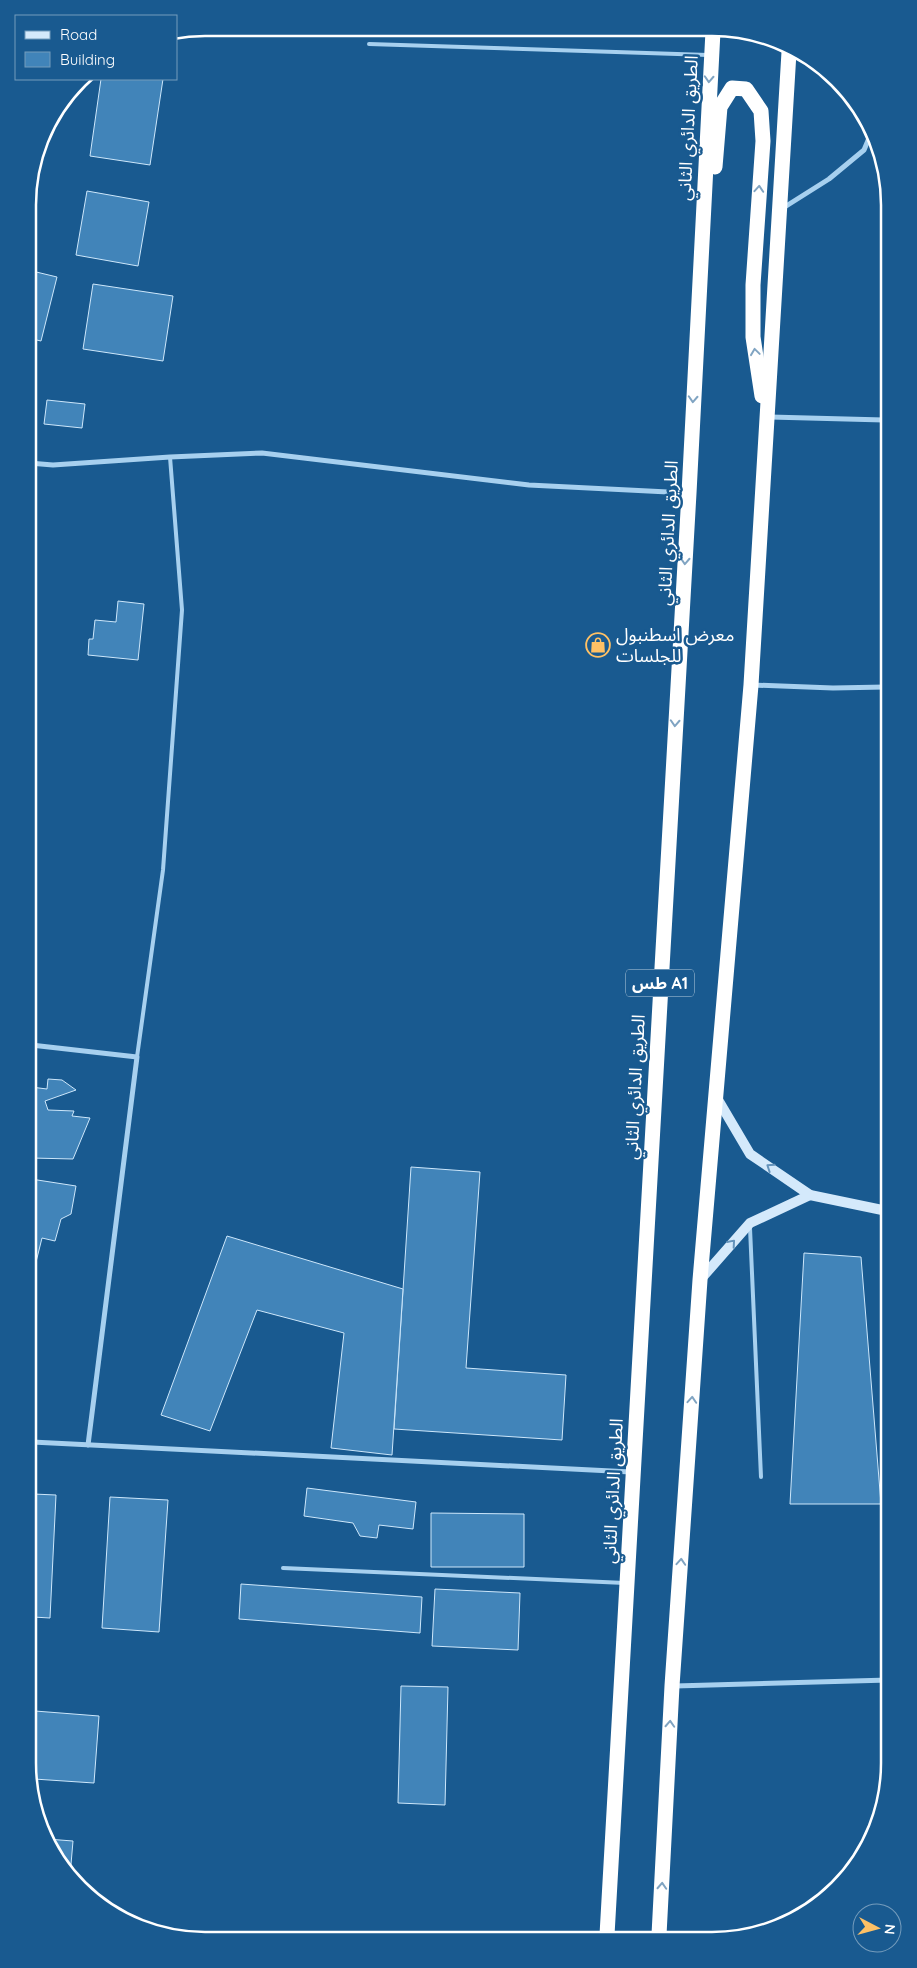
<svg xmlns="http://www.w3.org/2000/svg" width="917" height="1968" viewBox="0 0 917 1968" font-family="Quicksand,'Noto Sans Arabic',sans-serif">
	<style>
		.building { fill: #4184b9; stroke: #cde7fb }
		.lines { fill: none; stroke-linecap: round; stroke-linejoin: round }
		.lane { stroke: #a7d0ef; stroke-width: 4 }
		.street { stroke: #a7d0ef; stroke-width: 5 }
		.secondary { stroke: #d4e9fb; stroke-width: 10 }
		.highway { stroke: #fff; stroke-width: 15 }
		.oneway { stroke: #80a4c2 }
		.oneway2 { stroke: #6493bb }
		.labels { text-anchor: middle; stroke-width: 5; stroke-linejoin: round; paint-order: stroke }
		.shield { fill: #195a90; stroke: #bacede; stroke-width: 1 }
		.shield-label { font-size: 16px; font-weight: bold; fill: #fff }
		.street-label { font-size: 18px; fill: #fff; stroke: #195a90 }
		.poi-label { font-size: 18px; fill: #fff; stroke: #195a90; text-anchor: start }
		.rim { fill: none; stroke: #fff; stroke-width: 2.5 }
	</style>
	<rect width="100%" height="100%" fill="#195a90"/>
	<g class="building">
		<polygon points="451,29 497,29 497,34"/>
		<polygon points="101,79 163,79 150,165 90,156"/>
		<polygon points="87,191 149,202 138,266 76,255"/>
		<polygon points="28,270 57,277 41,341 28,338"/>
		<polygon points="93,284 173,296 163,361 83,349"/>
		<polygon points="47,400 85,404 82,428 44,424"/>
		<polygon points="118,601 144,604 138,660 88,655 89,639 93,639 95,620 116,622"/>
		<polygon points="48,1079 62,1080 76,1090 45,1101 48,1110 74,1111 72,1116 90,1118 73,1159 31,1158 31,1087 47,1089"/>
		<polygon points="411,1167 480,1172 466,1368 566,1375 562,1440 394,1429"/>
		<polygon points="31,1179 76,1186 71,1214 61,1219 55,1241 42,1238 36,1262 32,1262"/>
		<polygon points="227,1236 403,1289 392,1455 331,1448 344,1333 257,1310 210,1431 161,1415"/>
		<polygon points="804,1253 861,1257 881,1504 790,1504"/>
		<polygon points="307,1488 416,1502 413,1529 379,1525 377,1538 360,1536 353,1523 304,1516"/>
		<polygon points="33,1494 56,1495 50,1618 33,1617"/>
		<polygon points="110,1497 168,1500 159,1632 102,1628"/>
		<polygon points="431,1513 524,1514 524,1567 431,1567"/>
		<polygon points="241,1584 422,1597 420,1633 239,1619"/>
		<polygon points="435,1589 520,1593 518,1650 432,1646"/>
		<polygon points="401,1686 448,1687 445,1805 398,1803"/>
		<polygon points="35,1711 99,1716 94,1783 34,1779"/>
		<polygon points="47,1839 73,1841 70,1876 57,1861"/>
	</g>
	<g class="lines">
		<g class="lane">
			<polyline points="369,44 708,55"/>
			<polyline points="137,1057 163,870 182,610 170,457"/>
			<polyline points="750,1228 761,1477"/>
			<polyline points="283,1568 625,1583"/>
		</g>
		<g class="street">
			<polyline points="783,208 829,179 864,150 872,131"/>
			<polyline points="770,417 884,420"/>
			<polyline points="29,463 53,465 170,457 262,453 529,485 688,493"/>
			<polyline points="752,685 833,688 885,687"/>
			<polyline points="31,1045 137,1057 88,1445"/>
			<polyline points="32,1442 631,1472"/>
			<polyline points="675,1686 889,1680"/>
		</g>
		<g class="secondary">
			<polyline points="717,1098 750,1154 810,1195 887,1211"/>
			<polyline points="700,1280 750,1223 810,1195"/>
		</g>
		<g class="highway">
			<polyline points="715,167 720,107 732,88 746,89 761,111 763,141 753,285 753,337 762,396"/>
			<polyline points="607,1935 689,493 713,31"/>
			<polyline points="659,1935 672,1686 700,1280 751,685 789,52"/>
		</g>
	</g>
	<defs><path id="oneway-chevron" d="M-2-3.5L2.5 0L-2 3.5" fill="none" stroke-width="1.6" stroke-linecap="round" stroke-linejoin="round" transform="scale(1.25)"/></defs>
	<g class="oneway">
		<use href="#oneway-chevron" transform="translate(709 79) rotate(93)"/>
		<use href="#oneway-chevron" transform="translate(759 189) rotate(-86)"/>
		<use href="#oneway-chevron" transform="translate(755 352) rotate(-98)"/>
		<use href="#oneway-chevron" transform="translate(693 399) rotate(93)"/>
		<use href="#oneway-chevron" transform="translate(685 561) rotate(93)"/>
		<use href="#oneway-chevron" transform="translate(675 723) rotate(93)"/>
		<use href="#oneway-chevron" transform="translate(692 1400) rotate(-86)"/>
		<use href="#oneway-chevron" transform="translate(681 1562) rotate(-86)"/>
		<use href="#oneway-chevron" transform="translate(670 1724) rotate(-87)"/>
		<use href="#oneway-chevron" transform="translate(662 1886) rotate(-87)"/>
	</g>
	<g class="oneway2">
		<use href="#oneway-chevron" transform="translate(770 1167) rotate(-146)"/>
		<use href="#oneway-chevron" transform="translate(732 1243) rotate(-49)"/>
	</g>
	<defs>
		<g id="shop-ring" transform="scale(1.25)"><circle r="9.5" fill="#195a90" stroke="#ffc165" stroke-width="1.5"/><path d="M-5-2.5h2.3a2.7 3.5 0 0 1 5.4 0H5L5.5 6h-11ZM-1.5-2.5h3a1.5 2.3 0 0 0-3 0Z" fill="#ffc165"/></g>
	</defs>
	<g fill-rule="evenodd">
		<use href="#shop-ring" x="598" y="645"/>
	</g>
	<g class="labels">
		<rect class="shield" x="626" y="969.5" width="68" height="27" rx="4"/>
		<g class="shield-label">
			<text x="660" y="989">طس A1</text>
		</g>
		<g class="street-label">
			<text transform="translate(688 128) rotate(-87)" y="6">الطريق الدائري الثاني</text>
			<text transform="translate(668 533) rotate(-87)" y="6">الطريق الدائري الثاني</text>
			<text transform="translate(635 1087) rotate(-87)" y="6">الطريق الدائري الثاني</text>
			<text transform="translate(613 1491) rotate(-87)" y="6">الطريق الدائري الثاني</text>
		</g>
		<g class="poi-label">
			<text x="616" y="641">معرض اسطنبول<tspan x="616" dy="21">للجلسات</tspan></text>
		</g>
	</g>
	<path d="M0 0H917V1968H0ZM205 36H712A169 169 0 0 1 881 205V1763A169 169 0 0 1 712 1932H205A169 169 0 0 1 36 1763V205A169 169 0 0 1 205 36Z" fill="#195a90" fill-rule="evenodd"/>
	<path class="rim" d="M205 36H712A169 169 0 0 1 881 205V1763A169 169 0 0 1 712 1932H205A169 169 0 0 1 36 1763V205A169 169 0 0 1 205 36Z"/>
	<rect x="15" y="15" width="162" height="65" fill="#195a90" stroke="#759cbc"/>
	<rect x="25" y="31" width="25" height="8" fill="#d4e9fb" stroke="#759cbc"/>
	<text x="60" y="40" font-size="15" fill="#ffffff">Road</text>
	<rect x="25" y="52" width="25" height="15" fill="#4184b9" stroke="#759cbc"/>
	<text x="60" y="65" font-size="15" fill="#ffffff">Building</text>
	<g transform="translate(877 1928) rotate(96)"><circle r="24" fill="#195a90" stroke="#759cbc"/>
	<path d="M0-4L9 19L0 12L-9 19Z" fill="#ffc165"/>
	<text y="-8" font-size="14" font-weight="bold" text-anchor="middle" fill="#ffffff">N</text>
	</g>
</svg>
